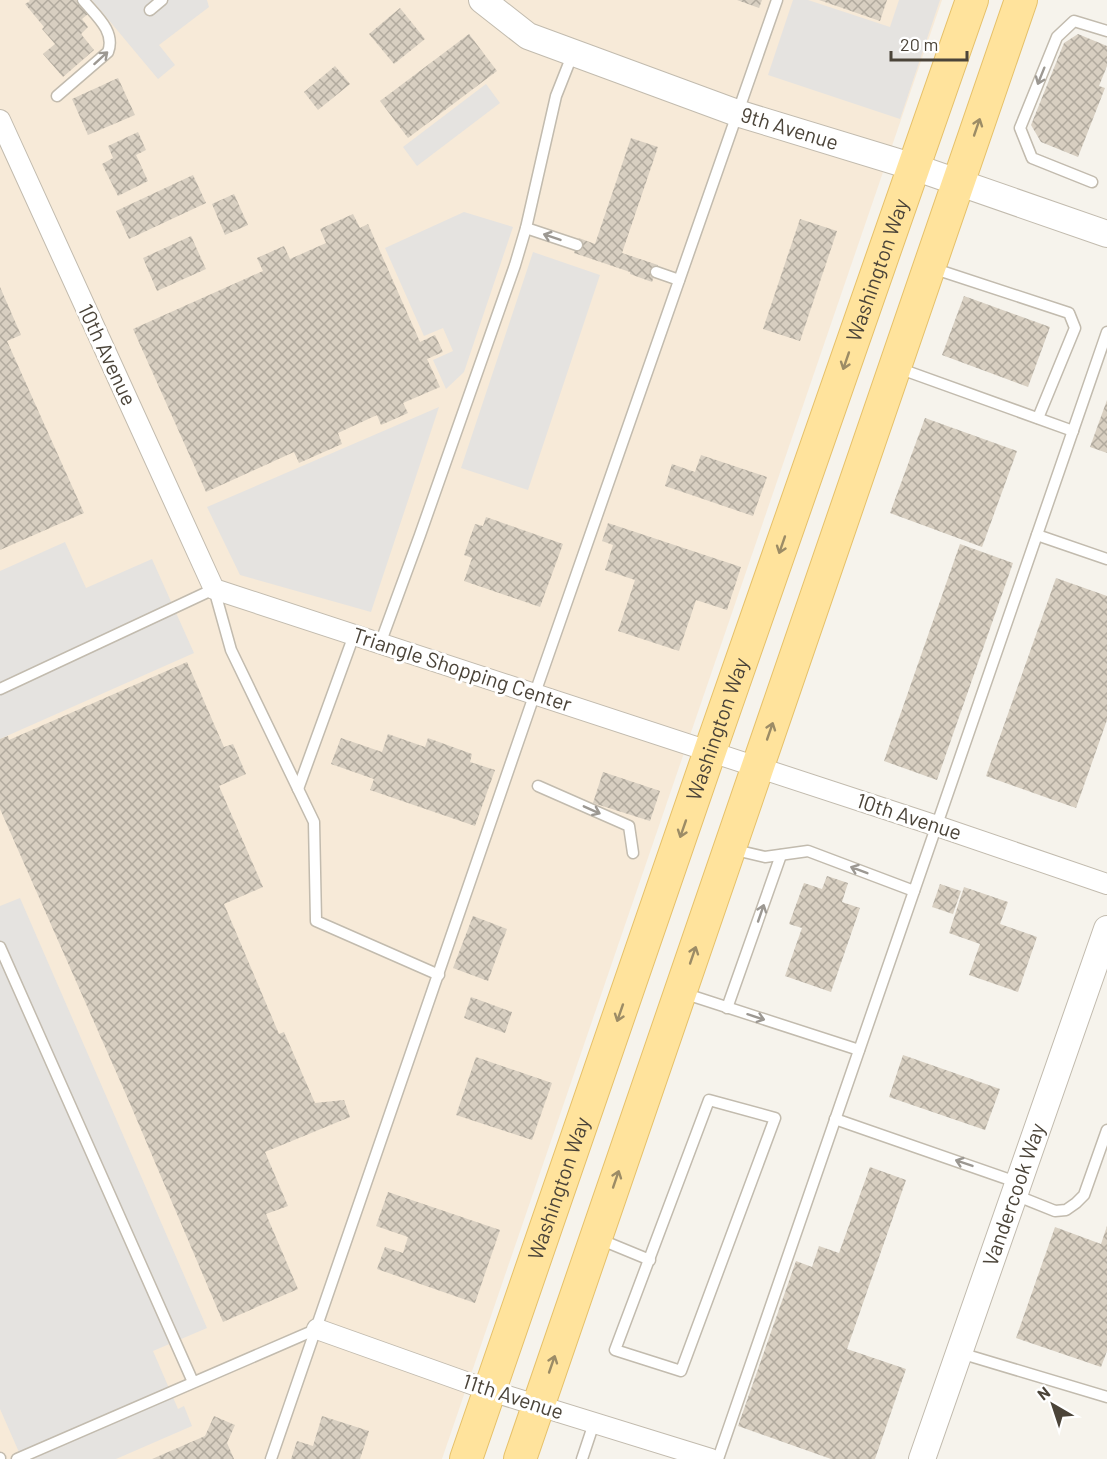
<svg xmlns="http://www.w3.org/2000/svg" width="1107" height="1459" viewBox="0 0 1107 1459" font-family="Barlow,sans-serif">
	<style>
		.commercial { fill: #f7ead8 }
		.parking { fill: #e5e3e0 }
		.building { fill: url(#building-cross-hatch) }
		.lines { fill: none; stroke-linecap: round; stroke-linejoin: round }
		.service-casing { stroke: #c2bbae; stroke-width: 13 }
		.minor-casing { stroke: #c2bbae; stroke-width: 22 }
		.tertiary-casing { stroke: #c2bbae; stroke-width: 28 }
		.primary-casing { stroke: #e6c16a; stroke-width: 34 }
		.service { stroke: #fff; stroke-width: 10 }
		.minor { stroke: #fff; stroke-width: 20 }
		.tertiary { stroke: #fff; stroke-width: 26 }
		.primary { stroke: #ffe39c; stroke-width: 32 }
		.oneway { stroke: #9c9892 }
		.oneway2 { stroke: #9c8c66 }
		.labels { text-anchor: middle; stroke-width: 6; stroke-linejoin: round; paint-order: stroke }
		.street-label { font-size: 21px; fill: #4b4439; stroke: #fff }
	</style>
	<defs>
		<pattern id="building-cross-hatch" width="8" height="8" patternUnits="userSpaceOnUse" patternTransform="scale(1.5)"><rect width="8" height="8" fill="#d8cfc1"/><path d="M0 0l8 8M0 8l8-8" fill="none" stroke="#b1aa9e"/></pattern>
	</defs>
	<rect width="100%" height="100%" fill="#f6f3ec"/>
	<polygon class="commercial" points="0,0 942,0 442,1459 0,1459"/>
	<g class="parking">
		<polygon points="92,0 207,0 209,7 159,45 175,65 158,79"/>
		<polygon points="793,0 808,0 890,27 899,0 940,0 900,119 768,75"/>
		<polygon points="486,84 500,103 417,166 403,147"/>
		<polygon points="464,212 513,227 464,372 446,389 433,360 453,351 443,328 424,336 385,248"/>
		<polygon points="533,252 600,275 528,490 461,468"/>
		<polygon points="439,407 371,612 240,575 207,507"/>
		<polygon points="65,542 86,588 152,559 194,653 0,739 0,571"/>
		<polygon points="20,898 207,1328 153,1351 178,1409 184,1406 192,1426 116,1459 22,1459 0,1409 0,906"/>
	</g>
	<g class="building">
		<polygon points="29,0 76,0 88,14 82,19 88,27 81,34 94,50 63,77 43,54 55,44 42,29 44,27 25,4 30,1"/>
		<polygon points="737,0 762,0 759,8"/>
		<polygon points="819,0 887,0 880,21"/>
		<polygon points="400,8 425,39 394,64 369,34"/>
		<polygon points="469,34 497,71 408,138 380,101"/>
		<polygon points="1078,34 1107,46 1107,66 1099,86 1105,88 1078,157 1041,142 1031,125 1064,43"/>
		<polygon points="335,66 350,84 318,110 304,92"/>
		<polygon points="118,78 135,115 88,135 72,99"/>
		<polygon points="138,132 146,150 136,155 148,181 118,196 102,164 113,158 108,146"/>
		<polygon points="631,138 658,147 622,253 658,265 652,282 630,274 630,272 574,253 579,238 595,244"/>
		<polygon points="193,175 206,203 129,239 116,211"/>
		<polygon points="234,194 248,225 225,235 212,204"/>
		<polygon points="353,214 360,228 368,224 420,342 435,335 443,352 427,359 440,387 403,403 408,413 381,425 377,415 338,433 342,444 299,463 294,452 206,492 133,329 263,271 257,258 284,246 290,259 326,243 320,229"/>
		<polygon points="800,219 837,231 800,341 763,329"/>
		<polygon points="191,236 206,269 157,291 143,258"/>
		<polygon points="0,287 21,335 7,341 84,513 0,550"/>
		<polygon points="964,296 1050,327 1028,387 942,355"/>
		<polygon points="1107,400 1107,453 1090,447"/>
		<polygon points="925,418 1017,451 982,547 890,513"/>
		<polygon points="701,455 767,477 753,516 665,486 672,464 695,472"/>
		<polygon points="486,517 563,544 540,607 464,581 472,558 464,555 475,524 483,526"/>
		<polygon points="608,523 741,567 727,610 696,600 679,651 618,631 635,580 605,570 613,545 602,541"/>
		<polygon points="960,544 1013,563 937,780 884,761"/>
		<polygon points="1056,578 1107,596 1107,720 1076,808 986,776"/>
		<polygon points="187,662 224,747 233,744 246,774 219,786 263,887 224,904 279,1034 284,1032 315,1103 344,1100 350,1117 265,1152 288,1206 266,1214 298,1289 223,1322 128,1099 0,809 0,739 8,736 9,740"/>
		<polygon points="388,734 425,747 428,738 472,754 470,762 495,770 475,826 370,790 374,779 331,764 341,738 382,752"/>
		<polygon points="603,772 660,791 650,821 593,803"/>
		<polygon points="827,876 848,883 842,902 860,908 831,992 785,976 802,928 789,924 804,883 822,889"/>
		<polygon points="940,884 961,891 953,914 932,907"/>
		<polygon points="964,887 1008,902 1000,924 1037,937 1018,992 969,975 980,944 949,933"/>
		<polygon points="473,916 507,929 488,981 453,968"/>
		<polygon points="471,997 512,1012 505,1033 464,1018"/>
		<polygon points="903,1055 1000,1089 985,1130 889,1097"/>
		<polygon points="476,1057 552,1083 532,1140 456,1115"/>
		<polygon points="870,1167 906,1180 847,1349 906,1369 875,1459 831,1459 738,1426 796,1261 812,1267 819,1246 839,1253"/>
		<polygon points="388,1192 500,1230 475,1303 377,1269 385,1247 403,1253 408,1237 376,1226"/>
		<polygon points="1107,1226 1107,1351 1101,1367 1016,1338 1055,1227 1101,1244"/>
		<polygon points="214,1416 235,1425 227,1443 234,1459 152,1459 205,1436"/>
		<polygon points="322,1416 369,1431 360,1459 291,1459 297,1441 313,1446"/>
	</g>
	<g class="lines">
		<g class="service-casing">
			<g id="service">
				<polyline points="150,10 162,0"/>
				<path d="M57,96L108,52C116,31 95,15 83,0"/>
				<polyline points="1092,182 1032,158 1020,128 1057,37 1074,21 1107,31"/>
				<polyline points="526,228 577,245"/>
				<polyline points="932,268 1069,313 1075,328 1038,418"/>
				<polyline points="656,272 679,280"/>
				<polyline points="898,368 1073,431"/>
				<polyline points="1037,535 1107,559"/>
				<polyline points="380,644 420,535 515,265 526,228 556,96 573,53"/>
				<polyline points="0,689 214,589 231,650 314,822 316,921 439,975"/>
				<polyline points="538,786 629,826 633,853"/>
				<polyline points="298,789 354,635"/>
				<polyline points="731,849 765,857 808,851 914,891"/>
				<polyline points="0,947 193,1382"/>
				<polyline points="683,993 859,1050"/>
				<polyline points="727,1008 781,855"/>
				<polygon points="709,1100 775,1118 681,1371 615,1350"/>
				<polyline points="835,1119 1019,1183"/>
				<polyline points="1015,1195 1055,1211 1066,1210 1076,1203 1084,1195 1107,1130"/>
				<polyline points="599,1239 650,1260"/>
				<polyline points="960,1353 1107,1397"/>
				<polyline points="0,1458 0,1459"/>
				<polyline points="17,1459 317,1329"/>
				<polyline points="271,1459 535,693 777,0"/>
				<polyline points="582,1459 594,1423"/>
				<polyline points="718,1459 1107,332"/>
			</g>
		</g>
		<g class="minor-casing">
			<g id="minor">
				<polyline points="0,120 214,589 937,826 1107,884"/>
				<polyline points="317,1329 491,1391 711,1459"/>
			</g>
		</g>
		<g class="tertiary-casing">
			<g id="tertiary">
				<path id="s1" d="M482,0L528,36L737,113L914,167L1107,234"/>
				<path id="s2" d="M922,1459L1107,929"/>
			</g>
		</g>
		<g class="primary-casing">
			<g id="primary">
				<path id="s3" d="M466,1459L710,751L972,0"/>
				<polyline points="520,1459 1021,0"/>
			</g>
		</g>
		<use href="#service" class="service"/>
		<use href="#minor" class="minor"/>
		<use href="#tertiary" class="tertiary"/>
		<use href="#primary" class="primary"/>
	</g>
	<defs><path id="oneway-shaft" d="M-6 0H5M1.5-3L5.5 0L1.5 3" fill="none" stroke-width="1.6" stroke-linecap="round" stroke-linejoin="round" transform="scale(1.5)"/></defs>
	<g class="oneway">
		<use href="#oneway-shaft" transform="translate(101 58) rotate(-42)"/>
		<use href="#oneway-shaft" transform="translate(1041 76) rotate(112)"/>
		<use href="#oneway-shaft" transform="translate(552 237) rotate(-161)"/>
		<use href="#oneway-shaft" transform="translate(592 810) rotate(24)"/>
		<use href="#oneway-shaft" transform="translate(859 870) rotate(-159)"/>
		<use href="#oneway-shaft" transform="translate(761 913) rotate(-71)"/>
		<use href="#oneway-shaft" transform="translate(756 1017) rotate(18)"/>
		<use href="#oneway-shaft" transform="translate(964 1163) rotate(-161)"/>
	</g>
	<g class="oneway2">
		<use href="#oneway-shaft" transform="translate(977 127) rotate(-71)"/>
		<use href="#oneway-shaft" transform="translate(846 361) rotate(109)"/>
		<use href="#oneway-shaft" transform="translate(782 545) rotate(109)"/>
		<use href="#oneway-shaft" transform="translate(770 731) rotate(-71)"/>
		<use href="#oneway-shaft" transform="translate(683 829) rotate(109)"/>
		<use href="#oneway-shaft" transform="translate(693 955) rotate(-71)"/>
		<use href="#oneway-shaft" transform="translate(620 1013) rotate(109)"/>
		<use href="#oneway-shaft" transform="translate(616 1179) rotate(-71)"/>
		<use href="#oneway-shaft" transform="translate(552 1364) rotate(-71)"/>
	</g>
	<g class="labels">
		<g class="street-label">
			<text dy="7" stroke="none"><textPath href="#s1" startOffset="336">9th Avenue</textPath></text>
			<text dy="7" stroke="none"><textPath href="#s3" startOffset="1258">Washington Way</textPath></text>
			<text transform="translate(107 355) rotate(65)" y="7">10th Avenue</text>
			<text transform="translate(462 670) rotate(18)" y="7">Triangle Shopping Center</text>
			<text dy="7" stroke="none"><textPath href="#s3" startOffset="772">Washington Way</textPath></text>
			<text transform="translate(909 817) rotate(18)" y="7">10th Avenue</text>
			<text dy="7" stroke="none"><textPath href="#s3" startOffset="286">Washington Way</textPath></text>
			<text dy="7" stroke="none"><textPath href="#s2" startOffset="280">Vandercook Way</textPath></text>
			<text transform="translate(513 1397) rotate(18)" y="7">11th Avenue</text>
		</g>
	</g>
	<g transform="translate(1053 1405) rotate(321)" stroke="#ffffff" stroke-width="4.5" paint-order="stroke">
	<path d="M0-4.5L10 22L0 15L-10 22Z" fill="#4b4439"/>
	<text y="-9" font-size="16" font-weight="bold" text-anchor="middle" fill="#4b4439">N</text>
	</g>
	<path d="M891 51v9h76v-9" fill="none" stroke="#4b4439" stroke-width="3"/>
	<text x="900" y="51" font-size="18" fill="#4b4439" stroke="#ffffff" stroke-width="4.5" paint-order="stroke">20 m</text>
</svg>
